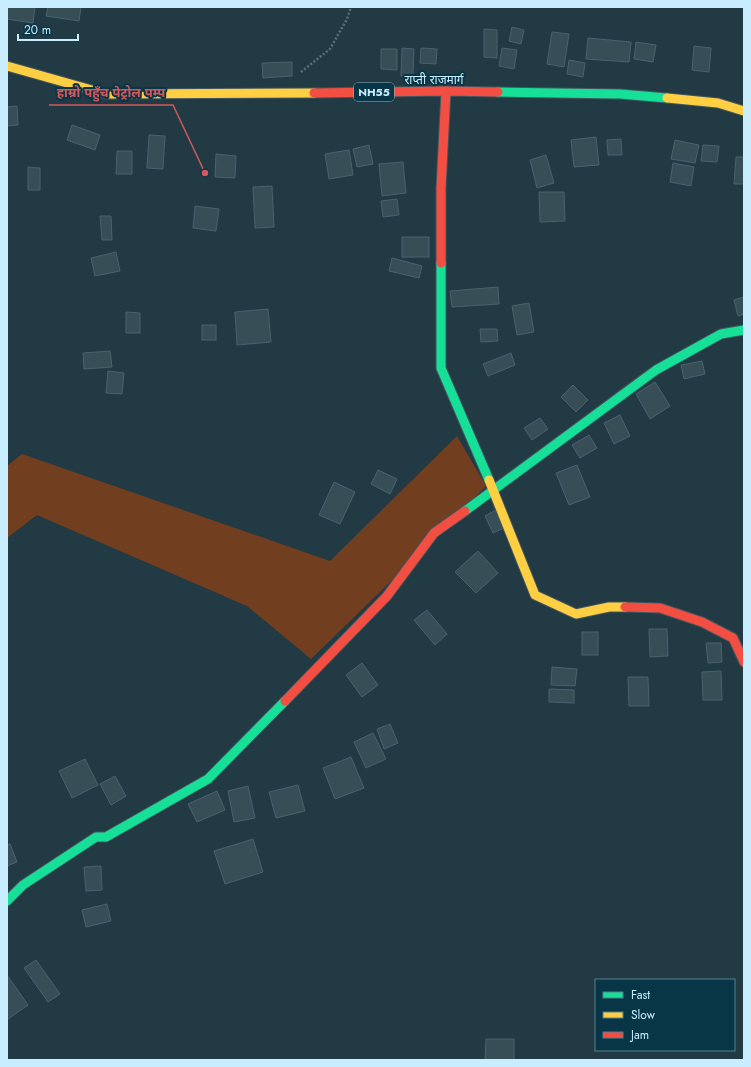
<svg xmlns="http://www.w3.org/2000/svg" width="751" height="1067" viewBox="0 0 751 1067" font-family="Jost,'Noto Sans Devanagari',sans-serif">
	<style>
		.green { fill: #723e20 }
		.building { fill: #384e57; stroke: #48636f }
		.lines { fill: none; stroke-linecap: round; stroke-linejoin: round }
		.fast-casing { stroke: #42565f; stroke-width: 11 }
		.slow-casing { stroke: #42565f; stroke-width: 11 }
		.jam-casing { stroke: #42565f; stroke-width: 11 }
		.path { stroke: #5a717a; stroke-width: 2.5; stroke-dasharray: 2 2; stroke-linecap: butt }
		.fast { stroke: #16e098; stroke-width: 9 }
		.slow { stroke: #ffcf43; stroke-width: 9 }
		.jam { stroke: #f24e42; stroke-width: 9 }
		.labels { text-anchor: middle; stroke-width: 4; stroke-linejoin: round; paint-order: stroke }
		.shield { fill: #083646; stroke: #8eb6c8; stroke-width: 1 }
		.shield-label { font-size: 11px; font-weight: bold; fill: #c8edff }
		.street-label { font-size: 12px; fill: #c8edff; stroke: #083646 }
		.leader { fill: none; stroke: #d2595e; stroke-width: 1.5 }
		.callout-dot { fill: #d2595e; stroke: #083646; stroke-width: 1.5 }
		.callout-label { font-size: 13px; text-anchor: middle; font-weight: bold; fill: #d2595e; stroke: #083646; stroke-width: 4; stroke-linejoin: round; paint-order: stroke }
	</style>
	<rect width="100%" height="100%" fill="#223a43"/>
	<polygon class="green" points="457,436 486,486 379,593 311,659 247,606 37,515 7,538 7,466 22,454 330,561"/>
	<g class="building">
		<polygon points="7,7 35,7 33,23 7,19"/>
		<polygon points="48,7 81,7 79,21 46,16"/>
		<polygon points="512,27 524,30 521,44 509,41"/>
		<polygon points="484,29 497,30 497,58 484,57"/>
		<polygon points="552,32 569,34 564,67 547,64"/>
		<polygon points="588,38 631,42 629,62 586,59"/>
		<polygon points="636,42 656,45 653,62 634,59"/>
		<polygon points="694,46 711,48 709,72 692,70"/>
		<polygon points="402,48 414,49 413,76 401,76"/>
		<polygon points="421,48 437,49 436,64 420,63"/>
		<polygon points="502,48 517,50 514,69 499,66"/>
		<polygon points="381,49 397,49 397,70 381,69"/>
		<polygon points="569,60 585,63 583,77 567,74"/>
		<polygon points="292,62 292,76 263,78 262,63"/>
		<polygon points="17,106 18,125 7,126 7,107"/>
		<polygon points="72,125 100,135 95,150 67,140"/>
		<polygon points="149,135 165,136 163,169 147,168"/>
		<polygon points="596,137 599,165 574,167 571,140"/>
		<polygon points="621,139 622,155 608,155 607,140"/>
		<polygon points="675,140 699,145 695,163 671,159"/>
		<polygon points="369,145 373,164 357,167 353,149"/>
		<polygon points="703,145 719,146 717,162 701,161"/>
		<polygon points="349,150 353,175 329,179 325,154"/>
		<polygon points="117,151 132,151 132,174 116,174"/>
		<polygon points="216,154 236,156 235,178 215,177"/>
		<polygon points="546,155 554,183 537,188 530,160"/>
		<polygon points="736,157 744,157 744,184 734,184"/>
		<polygon points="403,162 406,193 382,196 379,164"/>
		<polygon points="673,163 694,167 691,186 670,182"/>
		<polygon points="28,167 40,168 40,190 28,190"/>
		<polygon points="272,186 274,227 255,228 253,187"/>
		<polygon points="539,192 564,192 565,221 540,222"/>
		<polygon points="397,199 399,215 383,217 381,201"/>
		<polygon points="195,206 219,209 216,231 193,228"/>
		<polygon points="100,216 111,216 112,240 102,240"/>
		<rect x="402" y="237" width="27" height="20"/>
		<polygon points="116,252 120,271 95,276 91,258"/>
		<polygon points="392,258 422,266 419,278 389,271"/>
		<polygon points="498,287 499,304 452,307 450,291"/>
		<polygon points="744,297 744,314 738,316 734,300"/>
		<polygon points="529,303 534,332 517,335 512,306"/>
		<polygon points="268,309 271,342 237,345 235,312"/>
		<polygon points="126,312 140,313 140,333 126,333"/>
		<rect x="202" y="325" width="14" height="15"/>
		<polygon points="480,329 497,329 498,341 481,342"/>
		<polygon points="110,351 112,367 84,369 83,353"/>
		<polygon points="511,353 515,365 488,376 483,364"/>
		<polygon points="702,361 705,374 684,379 681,365"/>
		<polygon points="108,371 124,373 122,394 106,393"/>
		<polygon points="655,382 670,406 650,419 636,394"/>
		<polygon points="573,385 588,400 576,412 561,397"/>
		<polygon points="620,415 630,436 614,444 604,423"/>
		<polygon points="540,418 548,429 532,440 524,428"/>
		<polygon points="589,435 597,448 580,458 572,445"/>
		<polygon points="577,465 590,497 569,505 556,473"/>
		<polygon points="378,470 397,479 390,494 371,484"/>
		<polygon points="334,482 355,492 340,524 319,515"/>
		<polygon points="496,510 504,528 493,533 485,516"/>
		<polygon points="478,551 498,573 476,593 455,572"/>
		<polygon points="427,610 447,634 435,645 414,620"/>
		<polygon points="649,629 667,629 668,656 650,657"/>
		<rect x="582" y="632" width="16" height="23"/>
		<polygon points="706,643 721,643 722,662 708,663"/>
		<polygon points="362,663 378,685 362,697 346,675"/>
		<polygon points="552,667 577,669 575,686 551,685"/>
		<polygon points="721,671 722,700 703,700 702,672"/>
		<polygon points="628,677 648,677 649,706 629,706"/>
		<polygon points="549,689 574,690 574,703 549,702"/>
		<polygon points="390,724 398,743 384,749 377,729"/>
		<polygon points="373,733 386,759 366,768 354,742"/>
		<polygon points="351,757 364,788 335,799 323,768"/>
		<polygon points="85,759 98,785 72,798 59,771"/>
		<polygon points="115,776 126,796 111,805 100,784"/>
		<polygon points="298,785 305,811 276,818 269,792"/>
		<polygon points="248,786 255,818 234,822 228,791"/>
		<polygon points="217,791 225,810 197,822 188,804"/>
		<polygon points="253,839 263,872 225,884 214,851"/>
		<polygon points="10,844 17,862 7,866 7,845"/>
		<polygon points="101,866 102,890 86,891 84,867"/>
		<polygon points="107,904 111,921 86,927 82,910"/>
		<polygon points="36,960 60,994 48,1002 24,968"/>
		<polygon points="7,975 28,1005 8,1019 7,1018"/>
		<polygon points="486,1039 514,1039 514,1060 485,1060"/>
	</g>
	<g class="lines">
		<g class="fast-casing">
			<g id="fast">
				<polyline points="498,92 620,94 667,98"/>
				<polyline points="441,263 441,368 489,480"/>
				<polyline points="465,511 656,370 721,334 744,330"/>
				<polyline points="7,901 23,885 96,837 106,837 208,779 285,701"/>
			</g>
		</g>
		<g class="slow-casing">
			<g id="slow">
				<polyline points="7,66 106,94 314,93"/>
				<polyline points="667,98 718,103 744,111"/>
				<polyline points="489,480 535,595 576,614 609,607 625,607"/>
			</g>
		</g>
		<g class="jam-casing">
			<g id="jam">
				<polyline points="314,93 446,91 498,92"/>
				<polyline points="441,263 441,188 446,91"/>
				<polyline points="625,607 660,608 702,622 733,638 744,662"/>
				<polyline points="285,701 387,596 434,533 465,511"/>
			</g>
		</g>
		<polyline class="path" points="301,72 330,49 347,19 351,7"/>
		<use href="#fast" class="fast"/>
		<use href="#slow" class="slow"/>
		<use href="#jam" class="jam"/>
	</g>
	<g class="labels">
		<rect class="shield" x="354" y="83" width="40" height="18" rx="3"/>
		<g class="shield-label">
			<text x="374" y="96">NH55</text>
		</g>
		<g class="street-label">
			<text x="434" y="84">राप्ती राजमार्ग</text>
		</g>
	</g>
	<path class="leader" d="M205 173L173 105H49"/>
	<circle class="callout-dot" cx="205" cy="173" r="4"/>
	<g class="callout-label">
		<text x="111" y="97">हाम्रो पहुँच पेट्रोल पम्प</text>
	</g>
	<rect width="751" height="1067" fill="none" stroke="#c8edff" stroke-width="16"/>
	<rect x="595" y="979" width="140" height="72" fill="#083646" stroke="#557f90"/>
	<rect x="603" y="992" width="20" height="6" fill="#16e098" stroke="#557f90"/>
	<text x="631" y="999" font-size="12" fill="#c8edff">Fast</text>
	<rect x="603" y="1012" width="20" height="6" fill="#ffcf43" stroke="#557f90"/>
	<text x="631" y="1019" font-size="12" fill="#c8edff">Slow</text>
	<rect x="603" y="1032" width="20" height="6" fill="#f24e42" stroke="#557f90"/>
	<text x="631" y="1039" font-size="12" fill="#c8edff">Jam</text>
	<path d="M18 34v6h60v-6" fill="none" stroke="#c8edff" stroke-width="2"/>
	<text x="24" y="34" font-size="12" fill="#c8edff" stroke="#083646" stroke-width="3" paint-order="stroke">20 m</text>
</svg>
